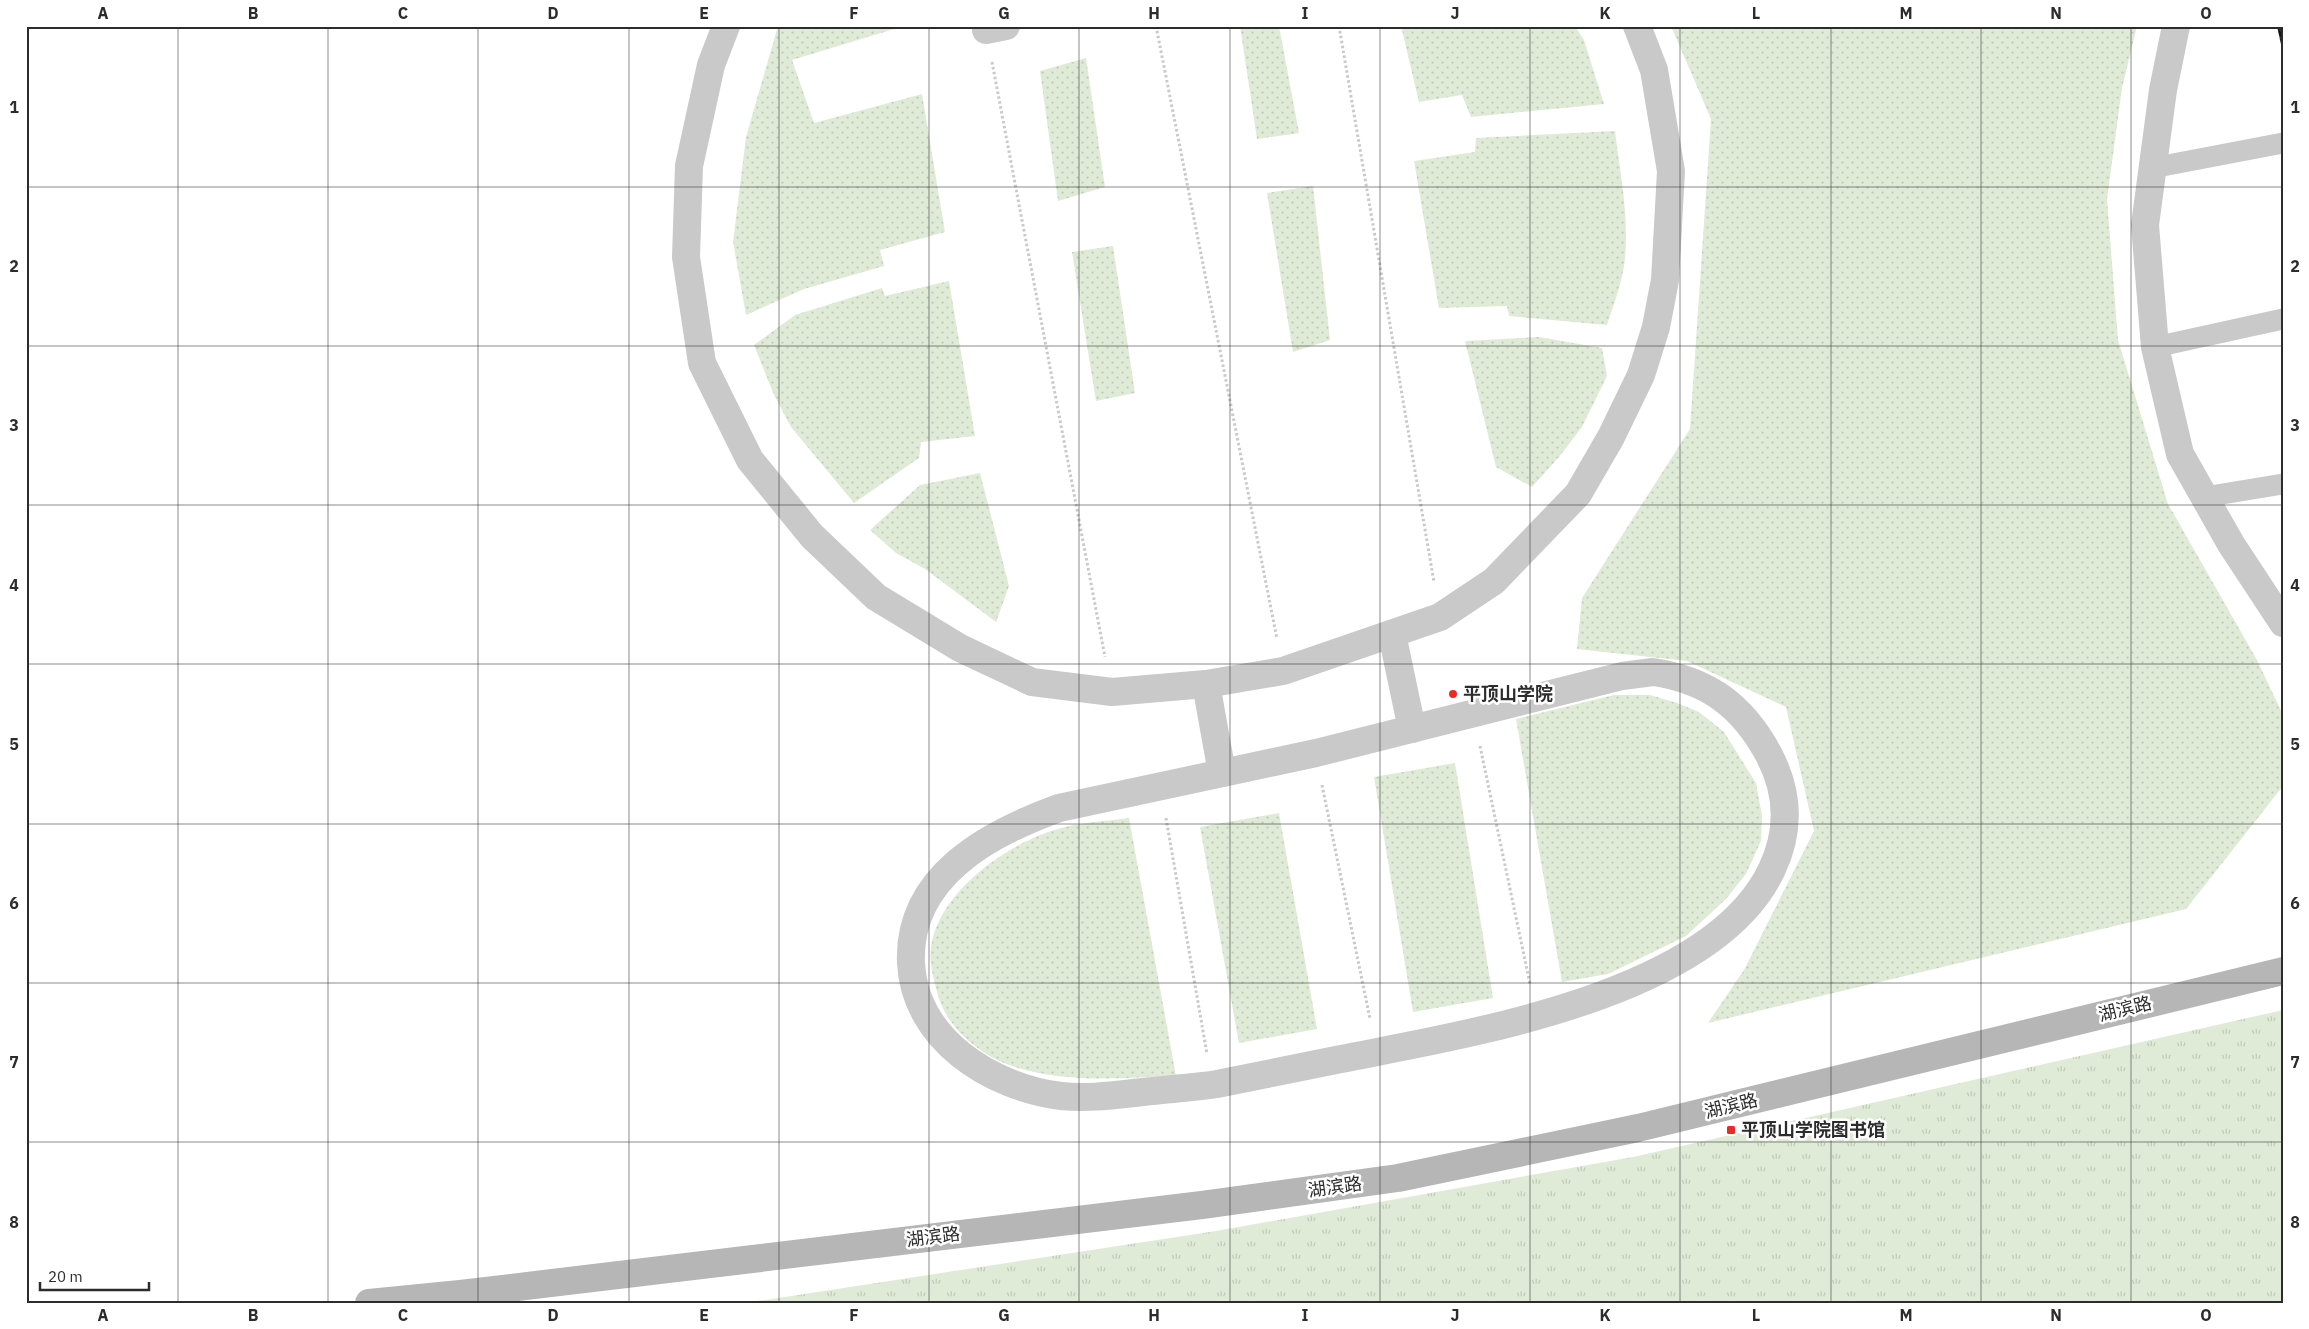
<svg xmlns="http://www.w3.org/2000/svg" width="2309" height="1329" viewBox="0 0 2309 1329" font-family="'IBM Plex Sans','Noto Sans SC',sans-serif">
	<style>
		.grass { fill: url(#grass-dots) }
		.park { fill: url(#park-tufts) }
		.building { fill: url(#building-back-hatch) }
		.lines { fill: none; stroke-linecap: round; stroke-linejoin: round }
		.path { stroke: #c9c9c9; stroke-width: 3; stroke-dasharray: 2.5 2.5; stroke-linecap: butt }
		.lane { stroke: #c9c9c9; stroke-width: 21 }
		.street { stroke: #c9c9c9; stroke-width: 28 }
		.secondary { stroke: #b6b6b6; stroke-width: 28 }
		.grid { fill: none; stroke: #2c2c2c; stroke-width: 1; stroke-opacity: 0.55 }
		.poi-dot { fill: #ee2822; stroke: #fff; stroke-width: 2 }
		.labels { text-anchor: middle; stroke-width: 5; stroke-linejoin: round; paint-order: stroke }
		.poi-label { font-size: 18px; font-weight: bold; fill: #2c2c2c; stroke: #fff; text-anchor: start }
		.street-label { font-size: 18px; fill: #2c2c2c; stroke: #fff }
		.neatline { fill: none; stroke: #2c2c2c; stroke-width: 2 }
		.grid-label { font-size: 16px; text-anchor: middle; font-weight: bold; fill: #2c2c2c }
	</style>
	<defs>
		<pattern id="grass-dots" width="8" height="8" patternUnits="userSpaceOnUse" patternTransform="scale(1.25)"><rect width="8" height="8" fill="#e0ebd7"/><path d="M2 2h.1M6 6h.1" fill="none" stroke="#c0cab9" stroke-width="1.8" stroke-linecap="round"/></pattern>
		<pattern id="park-tufts" width="24" height="20" patternUnits="userSpaceOnUse" patternTransform="scale(1.25)"><rect width="24" height="20" fill="#e0ebd7"/><path d="M3 7l-1-3M5 7V3M7 7l1-3M15 17l-1-3M17 17v-4M19 17l1-3" fill="none" stroke="#c0cab9"/></pattern>
		<pattern id="building-back-hatch" width="6" height="6" patternUnits="userSpaceOnUse" patternTransform="scale(1.25)"><rect width="6" height="6" fill="#131313"/><path d="M-1 5l2 2M0 0l6 6M5-1l2 2" fill="none" stroke="#363636"/></pattern>
	</defs>
	<rect width="100%" height="100%" fill="#fff"/>
	<g class="grass">
		<polygon points="778,26 904,26 792,60 814,123 922,94 945,232 880,250 884,266 804,289 746,315 733,242 746,137"/>
		<polygon points="1240,26 1279,26 1299,133 1257,139"/>
		<polygon points="1401,26 1575,26 1584,40 1604,104 1471,117 1462,95 1419,102"/>
		<polygon points="1671,26 2137,26 2122,88 2107,199 2118,340 2168,504 2257,660 2283,715 2283,786 2186,909 1708,1023 1744,970 1814,831 1786,707 1687,661 1577,649 1582,598 1690,429 1711,119"/>
		<polygon points="1086,58 1105,187 1058,201 1040,71"/>
		<path d="M1615,131C1620,172 1629,216 1625,258C1623,281 1614,303 1607,325L1509,316L1507,306L1439,308L1414,161L1475,152L1476,138Z"/>
		<polygon points="1313,186 1330,340 1293,352 1267,193"/>
		<polygon points="1113,246 1135,393 1096,401 1072,252"/>
		<polygon points="949,281 975,436 921,442 919,458 854,503 791,427 774,395 754,345 795,315 882,288 885,296"/>
		<polygon points="1539,337 1602,348 1607,376 1582,427 1559,457 1532,487 1496,467 1465,341"/>
		<polygon points="980,473 1009,586 996,622 925,569 896,553 870,530 920,485"/>
		<polygon points="1614,695 1650,695 1677,703 1699,712 1724,732 1756,783 1762,816 1761,841 1746,874 1726,899 1686,936 1608,974 1562,982 1516,719"/>
		<polygon points="1455,763 1493,998 1413,1012 1374,777"/>
		<polygon points="1279,813 1317,1029 1239,1043 1200,827"/>
		<path d="M1129,818L1176,1076C1121,1078 1066,1084 1012,1066C979,1055 945,1026 937,992C933,977 929,962 931,947C939,890 1013,839 1065,827C1086,822 1108,821 1129,818Z"/>
	</g>
	<polygon class="park" points="2283,1010 2283,1303 745,1303 1216,1231 1633,1157"/>
	<polygon class="building" points="2277,26 2283,26 2283,49 2282,49"/>
	<g class="lines">
		<g class="path">
			<polyline points="1156,26 1277,639"/>
			<polyline points="1339,26 1434,582"/>
			<polyline points="992,62 1105,657"/>
			<polyline points="1480,746 1530,984"/>
			<polyline points="1322,785 1370,1019"/>
			<polyline points="1166,818 1207,1054"/>
		</g>
		<g class="lane">
			<polyline points="2152,168 2283,143"/>
			<polyline points="2155,347 2283,319"/>
			<polyline points="2204,497 2283,484"/>
		</g>
		<g class="street">
			<polyline points="726,26 711,65 689,166 686,257 702,363 750,460 812,536 876,597 960,648 1032,682 1112,692 1206,684 1283,671 1440,617 1494,581 1578,494 1611,437 1641,375 1656,327 1665,280 1671,171 1654,70 1637,26"/>
			<polyline points="2176,26 2163,90 2145,225 2155,347 2180,454 2231,544 2283,623"/>
			<polyline points="986,30 1006,26"/>
			<polyline points="1392,634 1412,729"/>
			<path d="M1653,672C1708,680 1743,706 1769,755C1789,793 1790,831 1772,869C1713,996 1466,1034 1341,1059C1300,1067 1258,1076 1217,1084C1192,1088 1167,1089 1143,1092C1115,1095 1088,1099 1061,1096C991,1087 915,1040 911,963C907,876 990,833 1059,808L1316,753L1622,676Z"/>
			<polyline points="1206,684 1222,773"/>
		</g>
		<polyline class="secondary" points="369,1303 460,1294 1202,1205 1398,1178 1638,1128 2283,971"/>
	</g>
	<path class="grid" d="M178,26V1303M328,26V1303M478,26V1303M629,26V1303M779,26V1303M929,26V1303M1079,26V1303M1230,26V1303M1380,26V1303M1530,26V1303M1680,26V1303M1831,26V1303M1981,26V1303M2131,26V1303M26,187H2283M26,346H2283M26,505H2283M26,664H2283M26,824H2283M26,983H2283M26,1142H2283"/>
	<g class="poi-dot">
		<circle cx="1453" cy="694" r="5"/>
		<rect x="1726" y="1125" width="10" height="10" rx="2.5"/>
	</g>
	<g class="labels">
		<g class="poi-label">
			<text x="1463" y="700">平顶山学院</text>
			<text x="1741" y="1136">平顶山学院图书馆</text>
		</g>
		<g class="street-label">
			<text transform="translate(2125 1009) rotate(-14)" y="6">湖滨路</text>
			<text transform="translate(1731 1106) rotate(-14)" y="6">湖滨路</text>
			<text transform="translate(1335 1187) rotate(-8)" y="6">湖滨路</text>
			<text transform="translate(933 1237) rotate(-7)" y="6">湖滨路</text>
		</g>
	</g>
	<rect width="2309" height="1329" fill="none" stroke="#ffffff" stroke-width="55"/>
	<path d="M40 1282v8h109v-8" fill="none" stroke="#2c2c2c" stroke-width="2.5"/>
	<text x="48" y="1282" font-size="15" fill="#2c2c2c" stroke="#ffffff" stroke-width="4" paint-order="stroke">20 m</text>
	<rect x="28" y="28" width="2254" height="1274" class="neatline"/>
	<g class="grid-label">
		<text x="103" y="19">A</text>
		<text x="253" y="19">B</text>
		<text x="403" y="19">C</text>
		<text x="553" y="19">D</text>
		<text x="704" y="19">E</text>
		<text x="854" y="19">F</text>
		<text x="1004" y="19">G</text>
		<text x="1154" y="19">H</text>
		<text x="1305" y="19">I</text>
		<text x="1455" y="19">J</text>
		<text x="1605" y="19">K</text>
		<text x="1756" y="19">L</text>
		<text x="1906" y="19">M</text>
		<text x="2056" y="19">N</text>
		<text x="2206" y="19">O</text>
		<text x="14" y="113">1</text>
		<text x="2295" y="113">1</text>
		<text x="14" y="272">2</text>
		<text x="2295" y="272">2</text>
		<text x="14" y="431">3</text>
		<text x="2295" y="431">3</text>
		<text x="14" y="591">4</text>
		<text x="2295" y="591">4</text>
		<text x="14" y="750">5</text>
		<text x="2295" y="750">5</text>
		<text x="14" y="909">6</text>
		<text x="2295" y="909">6</text>
		<text x="14" y="1068">7</text>
		<text x="2295" y="1068">7</text>
		<text x="14" y="1228">8</text>
		<text x="2295" y="1228">8</text>
		<text x="103" y="1321">A</text>
		<text x="253" y="1321">B</text>
		<text x="403" y="1321">C</text>
		<text x="553" y="1321">D</text>
		<text x="704" y="1321">E</text>
		<text x="854" y="1321">F</text>
		<text x="1004" y="1321">G</text>
		<text x="1154" y="1321">H</text>
		<text x="1305" y="1321">I</text>
		<text x="1455" y="1321">J</text>
		<text x="1605" y="1321">K</text>
		<text x="1756" y="1321">L</text>
		<text x="1906" y="1321">M</text>
		<text x="2056" y="1321">N</text>
		<text x="2206" y="1321">O</text>
	</g>
</svg>
